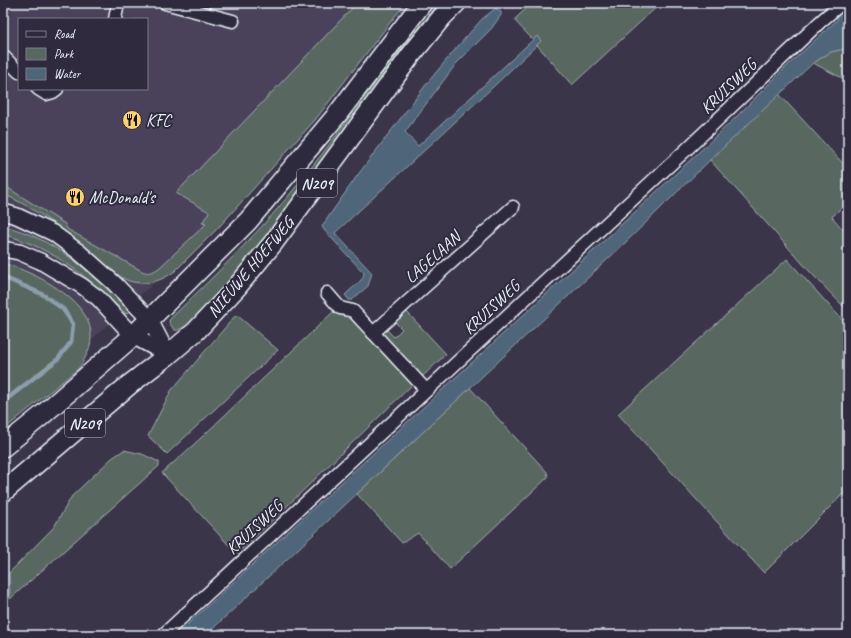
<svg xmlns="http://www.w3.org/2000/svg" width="851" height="638" viewBox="0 0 851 638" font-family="Caveat,sans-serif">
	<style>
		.built { fill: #4a425a; fill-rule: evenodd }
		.green { fill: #586860; stroke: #a0acac }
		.water { fill: #4f667a; stroke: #8c9eac }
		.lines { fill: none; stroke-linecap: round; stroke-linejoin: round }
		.stream { stroke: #8c9eac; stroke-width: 4.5 }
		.minor-casing { stroke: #e8f1f8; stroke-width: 15 }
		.tertiary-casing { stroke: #e8f1f8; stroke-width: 18 }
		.primary-casing { stroke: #e8f1f8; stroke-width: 22 }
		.minor { stroke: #2f2a3d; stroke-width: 12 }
		.tertiary { stroke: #2f2a3d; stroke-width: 15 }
		.primary { stroke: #2f2a3d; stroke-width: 19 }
		.labels { text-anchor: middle; stroke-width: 4; stroke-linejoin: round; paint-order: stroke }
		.shield { fill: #2f2a3d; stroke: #b0b5c0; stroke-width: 1 }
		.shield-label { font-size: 16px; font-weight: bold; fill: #e8f1f8 }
		.street-label { font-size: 17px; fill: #e8f1f8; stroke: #2f2a3d }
		.poi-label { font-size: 17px; fill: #e8f1f8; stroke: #2f2a3d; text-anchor: start }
	</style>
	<rect width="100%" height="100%" fill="#3b354a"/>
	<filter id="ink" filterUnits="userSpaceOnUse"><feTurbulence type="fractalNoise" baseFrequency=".025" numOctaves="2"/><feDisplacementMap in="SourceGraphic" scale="8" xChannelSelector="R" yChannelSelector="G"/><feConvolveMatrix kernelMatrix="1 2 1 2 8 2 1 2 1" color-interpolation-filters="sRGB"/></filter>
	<g filter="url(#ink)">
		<path class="built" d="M3,3H371L204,237L90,341L3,380ZM19,19H147V89H19Z"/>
		<g class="green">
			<path d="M357,3H406L392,20L315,120L219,227L175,271C162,281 146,286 129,281C115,276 104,262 93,253C68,233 32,206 3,194L4,160L5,161L8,188L65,224L67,229L142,271C148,274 153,272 159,268L206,224L202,223L209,212L176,193Z"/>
			<path d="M439,3H446L282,218L238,273L190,324L178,330H174L169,322L170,319C216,274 263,229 303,178C350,120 390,59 439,3Z"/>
			<polygon points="532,3 661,3 572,85 537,45 541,41 537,36 533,40 516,22 516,18"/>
			<polygon points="848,48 848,75 844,79 813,63 831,52"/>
			<polygon points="779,94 848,169 848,201 832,217 848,235 848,311 811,273 710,160"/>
			<path d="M3,226C53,237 96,275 129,311L126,314C86,276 57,250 3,234Z"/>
			<polygon points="787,259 848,326 848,489 764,573 618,414"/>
			<path d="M3,263C33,272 88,298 91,333C92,347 86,357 79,368L3,430Z"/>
			<polygon points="335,310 349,316 413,384 285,508 237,554 162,473 202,437"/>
			<polygon points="404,312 407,312 446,354 422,377 382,334 386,329 394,337 402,329 394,321"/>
			<polygon points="235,316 238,316 278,350 167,454 148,436 171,391"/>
			<polygon points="470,388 547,472 548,477 450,569 418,533 402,543 357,494"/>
			<polygon points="124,450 142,454 159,462 159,466 10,599 9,573 54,527 72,496 112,458"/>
		</g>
		<g class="water">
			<polygon points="821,3 844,3 848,5 848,48 831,52 813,63 710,160 625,243 206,635 176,635 606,239 732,121 785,68 838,19"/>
			<path d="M496,8L501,12V15L491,29L456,64L405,132L418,146L537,36L541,41L493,87L335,233L372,273L368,286L352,300H349L345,295C351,288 364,281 364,273L324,230L322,226L357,176L428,82L459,45L482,19Z"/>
		</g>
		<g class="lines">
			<polyline class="stream" points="3,277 42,294 63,309 73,324 71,342 58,359 3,402"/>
			<g class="minor-casing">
				<g id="minor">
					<polyline points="165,3 233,21"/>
					<polyline points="115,19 118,3"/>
					<polyline points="3,56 19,72"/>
					<polyline points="38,89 46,94 53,92 57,89"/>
					<polyline points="327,293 340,308 353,311 426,390"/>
					<polyline points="373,333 513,207"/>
					<polyline points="163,635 688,148 820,22 842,3"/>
				</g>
			</g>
			<g class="tertiary-casing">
				<g id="tertiary">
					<polyline points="3,212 17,216 53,233 79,252 114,283 150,320 168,355"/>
					<polyline points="3,249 19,252 40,261 82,286 98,298 133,336 168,355"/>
				</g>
			</g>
			<g class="primary-casing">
				<g id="primary">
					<polyline points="3,447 40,417 133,336 248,221 336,116 422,3"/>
					<polyline points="3,492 129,385 168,355 196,331 237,287 274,242 411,55 442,17 456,3"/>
				</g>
			</g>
			<use href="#minor" class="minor"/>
			<use href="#tertiary" class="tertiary"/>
			<use href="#primary" class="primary"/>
		</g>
	</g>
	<defs>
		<g id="restaurant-disc" transform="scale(1)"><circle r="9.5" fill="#ffd166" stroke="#2f2a3d"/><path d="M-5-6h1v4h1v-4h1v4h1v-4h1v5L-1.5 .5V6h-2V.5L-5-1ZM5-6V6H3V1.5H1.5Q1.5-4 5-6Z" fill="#111"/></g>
	</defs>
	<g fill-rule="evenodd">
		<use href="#restaurant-disc" x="132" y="120"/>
		<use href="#restaurant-disc" x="75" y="197"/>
	</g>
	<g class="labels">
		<g class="shield">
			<rect x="297" y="169" width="40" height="28" rx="3"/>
			<rect x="65" y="409" width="40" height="28" rx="3"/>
		</g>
		<g class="shield-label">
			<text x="317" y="189">N209</text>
			<text x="85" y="429">N209</text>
		</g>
		<g class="street-label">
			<text transform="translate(728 86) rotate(-44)" y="6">KRUISWEG</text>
			<text transform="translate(432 257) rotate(-42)" y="6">LAGELAAN</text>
			<text transform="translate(250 267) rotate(-50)" y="6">NIEUWE HOEFWEG</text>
			<text transform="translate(491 307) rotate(-43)" y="6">KRUISWEG</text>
			<text transform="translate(254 527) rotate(-43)" y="6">KRUISWEG</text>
		</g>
		<g class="poi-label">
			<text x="146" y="126">KFC</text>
			<text x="89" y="203">McDonald's</text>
		</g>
	</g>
	<rect width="851" height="638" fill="none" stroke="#2f2a3d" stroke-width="16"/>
	<rect x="8" y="8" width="835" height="622" fill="none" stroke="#e8f1f8" stroke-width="1.5" filter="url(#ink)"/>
	<rect x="18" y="18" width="130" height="72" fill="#2f2a3d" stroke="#797a88"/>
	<rect x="26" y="31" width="20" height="6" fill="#2f2a3d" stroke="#797a88"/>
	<text x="54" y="38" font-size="12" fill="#e8f1f8">Road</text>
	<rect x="26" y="48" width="20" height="12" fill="#586860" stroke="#797a88"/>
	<text x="54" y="58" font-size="12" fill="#e8f1f8">Park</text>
	<rect x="26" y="68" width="20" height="12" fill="#4f667a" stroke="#797a88"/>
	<text x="54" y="78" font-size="12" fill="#e8f1f8">Water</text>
</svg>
